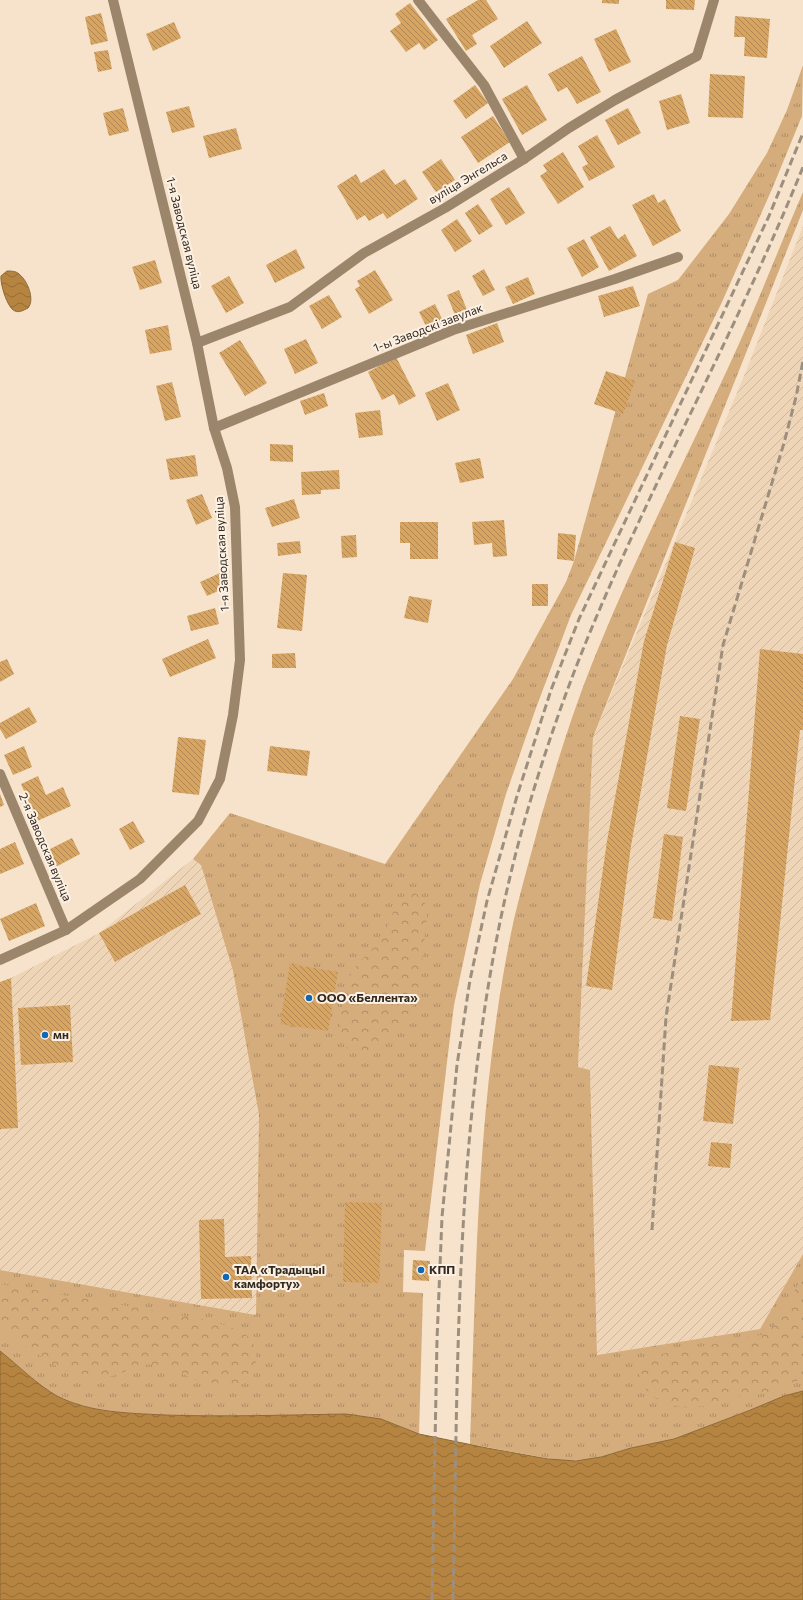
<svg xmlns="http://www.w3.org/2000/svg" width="803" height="1600" viewBox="0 0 803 1600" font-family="Commissioner,sans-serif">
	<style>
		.industrial { fill: url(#industrial-furrows) }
		.grass { fill: url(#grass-tufts) }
		.forest { fill: url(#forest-crowns) }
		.water { fill: url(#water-waves); stroke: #8e6937 }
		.building { fill: url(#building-back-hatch) }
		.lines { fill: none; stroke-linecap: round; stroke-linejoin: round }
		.minor { stroke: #9c866b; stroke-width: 10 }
		.rail { stroke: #9d8f7e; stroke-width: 3; stroke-dasharray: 8 4; stroke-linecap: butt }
		.poi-dot { fill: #0f67b5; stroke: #fef1e3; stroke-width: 1.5 }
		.labels { text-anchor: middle; stroke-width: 4; stroke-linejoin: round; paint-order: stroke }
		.street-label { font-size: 12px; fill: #312a21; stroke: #fef1e3 }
		.poi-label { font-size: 12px; font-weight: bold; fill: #312a21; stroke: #fef1e3; text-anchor: start }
	</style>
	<defs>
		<pattern id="industrial-furrows" width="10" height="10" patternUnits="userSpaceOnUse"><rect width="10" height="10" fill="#eed5b7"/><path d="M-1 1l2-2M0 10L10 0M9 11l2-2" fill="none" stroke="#cdb79d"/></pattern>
		<pattern id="grass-tufts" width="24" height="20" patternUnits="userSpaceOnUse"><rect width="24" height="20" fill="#d5ac7b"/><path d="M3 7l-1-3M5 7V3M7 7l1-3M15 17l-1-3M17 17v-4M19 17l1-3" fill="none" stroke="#ad8c64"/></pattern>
		<pattern id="forest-crowns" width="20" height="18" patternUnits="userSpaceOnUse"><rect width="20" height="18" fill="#d5ac7b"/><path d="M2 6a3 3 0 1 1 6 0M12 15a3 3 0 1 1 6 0" fill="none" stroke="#ad8c64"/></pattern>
		<pattern id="water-waves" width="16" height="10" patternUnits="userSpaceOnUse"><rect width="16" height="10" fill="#b68441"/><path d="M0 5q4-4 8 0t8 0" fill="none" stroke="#956c36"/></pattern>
		<pattern id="building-back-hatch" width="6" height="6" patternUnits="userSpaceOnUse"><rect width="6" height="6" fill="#d8a461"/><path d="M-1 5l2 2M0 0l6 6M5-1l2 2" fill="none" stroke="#b08650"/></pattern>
	</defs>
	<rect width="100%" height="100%" fill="#f7e3cb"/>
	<g class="industrial">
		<polygon points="803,226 803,1254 760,1329 597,1355 590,1070 578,1067 593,737 746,371"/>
		<polygon points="193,859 201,865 233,971 259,1115 256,1315 0,1270 0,982 11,978 99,933"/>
	</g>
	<g class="grass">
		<path d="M803,65L802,116L772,189L722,302L571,615L536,708L506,794L480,884L454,1005L447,1062L425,1251L404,1250L403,1292L423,1293L419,1434L381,1419L346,1414C285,1415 224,1417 164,1415C128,1413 90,1413 57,1396C36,1384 19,1366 0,1351V1270L256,1315L259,1115L233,971L201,865L193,859L230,813L385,864L513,679L566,582L574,561L648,294L678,280L729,214L767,153L787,110Z"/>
		<path d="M803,192V210L593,737L578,1067L590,1070L597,1355L760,1329L803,1254V1391L784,1396L748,1411L674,1439L631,1448L589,1460L562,1461L470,1444C476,1269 477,1091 514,919C522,885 532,851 541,817C558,760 575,704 598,649C637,553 685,461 728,368C755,310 778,250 803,192Z"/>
	</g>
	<g class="forest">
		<path d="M408,893H415C425,899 427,905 427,916C423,943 422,988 411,1012C409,1018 405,1026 401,1030C387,1046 350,1070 341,1036C339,1027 341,1017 342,1009C344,996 346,982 353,971C360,959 373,951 381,939C391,925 392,903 408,893Z"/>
		<path d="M803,1276V1380C791,1381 783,1387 772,1391C760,1396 748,1395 736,1397C727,1399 720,1402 712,1404C692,1410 671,1408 654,1397C647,1392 640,1383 640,1374C641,1363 648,1359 657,1355L761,1335L769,1331L776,1323Z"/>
		<path d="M0,1284L208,1320C222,1325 242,1328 251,1340C265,1359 249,1387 228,1388C202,1388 183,1370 159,1365C139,1361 123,1376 103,1378C63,1381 33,1347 0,1330Z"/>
	</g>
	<g class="water">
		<path d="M7,271C11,271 16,271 19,274C28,281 35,300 28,308C24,310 19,313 15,311C7,308 0,283 1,276Z"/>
		<path d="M0,1351C19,1366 36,1384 57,1396C90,1413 128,1413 164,1415C224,1417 285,1415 346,1414L381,1419L419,1434L487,1448L548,1459L576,1461L601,1457L631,1448L674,1439L748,1411L784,1396L803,1391V1600H0Z"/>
	</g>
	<g class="building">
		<polygon points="478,0 486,0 498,19 472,35 477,44 466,51 446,19"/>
		<polygon points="602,0 619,0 619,4 602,3"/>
		<polygon points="666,0 695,0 694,10 666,9"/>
		<polygon points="410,3 438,40 424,50 419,43 406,52 390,31 401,23 395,14"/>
		<polygon points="101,13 108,41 91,45 85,17"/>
		<polygon points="735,16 770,19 767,58 744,56 745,37 734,37"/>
		<polygon points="527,21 542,43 504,68 490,46"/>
		<polygon points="174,22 181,38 153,51 146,34"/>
		<polygon points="616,29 631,62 609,72 594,39"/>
		<polygon points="108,50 112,69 98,72 94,52"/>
		<polygon points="582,56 601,92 577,104 567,87 558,92 548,74"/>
		<polygon points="710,74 745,76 743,118 708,117"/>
		<polygon points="475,85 488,103 466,119 453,101"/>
		<polygon points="527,85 547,120 522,135 502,99"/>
		<polygon points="681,94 690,123 667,130 659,101"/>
		<polygon points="189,106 195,127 172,133 166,112"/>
		<polygon points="123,108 129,131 109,136 103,113"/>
		<polygon points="628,108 641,133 618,145 605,120"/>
		<polygon points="493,116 510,142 478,163 461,137"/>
		<polygon points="236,128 242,149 209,158 203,136"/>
		<polygon points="597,135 615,167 589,181 582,167 588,164 578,146"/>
		<polygon points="563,152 584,187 558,204 540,176 547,171 543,165"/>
		<polygon points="441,159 455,180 436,192 422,172"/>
		<polygon points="384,169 395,185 405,179 418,199 387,219 383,213 369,221 365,215 357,220 337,186 356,174 361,183"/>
		<polygon points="509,187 525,213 506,225 490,199"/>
		<polygon points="654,194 658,203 665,199 681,231 653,246 632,205"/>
		<polygon points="478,204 493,226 479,235 465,213"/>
		<polygon points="457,219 472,241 455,252 441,230"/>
		<polygon points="610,226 618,239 625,234 637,256 609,271 590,237"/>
		<polygon points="584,239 599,267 582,277 567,248"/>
		<polygon points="296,249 305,268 275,283 266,265"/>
		<polygon points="155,260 162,283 140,290 132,267"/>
		<polygon points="484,269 495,290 483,296 472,276"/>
		<polygon points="375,270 393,300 369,314 355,289 360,286 357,281"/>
		<polygon points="229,276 244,303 226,313 211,286"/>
		<polygon points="528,277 535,294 513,304 505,287"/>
		<polygon points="633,286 640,306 604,317 598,296"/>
		<polygon points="459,290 469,315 457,320 447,295"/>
		<polygon points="329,295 342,317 322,329 309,306"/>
		<polygon points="435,304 444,323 428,330 419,312"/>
		<polygon points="497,323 504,342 473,354 466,335"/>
		<polygon points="168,325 172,350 150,354 145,330"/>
		<polygon points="306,339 318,363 295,374 284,349"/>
		<polygon points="240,340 267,383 245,396 219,353"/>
		<polygon points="396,357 416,396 399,405 394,394 382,400 368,372"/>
		<polygon points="606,371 635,381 623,414 594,404"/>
		<polygon points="172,382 181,417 165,421 156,386"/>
		<polygon points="448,383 460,410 437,421 425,393"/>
		<polygon points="324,393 328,406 305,415 300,401"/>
		<polygon points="380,410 383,435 359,438 355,413"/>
		<polygon points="270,444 293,445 293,462 270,461"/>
		<polygon points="195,455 198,476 170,480 166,459"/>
		<polygon points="480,458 484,478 460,483 455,463"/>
		<polygon points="339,470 340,489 321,490 321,494 302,495 301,472"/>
		<polygon points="202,494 212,518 196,525 186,500"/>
		<polygon points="294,499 300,518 272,527 265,508"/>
		<polygon points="504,520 507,556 493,557 492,543 474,545 472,522"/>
		<polygon points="400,522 438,522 438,559 410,559 410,543 400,543"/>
		<polygon points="558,533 576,535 574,561 557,559"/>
		<polygon points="356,535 357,557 342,558 341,536"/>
		<polygon points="300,541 301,553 278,556 277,543"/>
		<polygon points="675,542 695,548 667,645 631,846 612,990 586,986 607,841 644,641"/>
		<polygon points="220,573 227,587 207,596 200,582"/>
		<polygon points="283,573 307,575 302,631 277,628"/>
		<rect x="532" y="584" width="16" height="22"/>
		<polygon points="409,596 432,600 428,623 404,618"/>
		<polygon points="215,608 219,624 191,631 187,616"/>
		<polygon points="208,639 216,658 170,677 162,659"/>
		<polygon points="760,649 803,654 803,730 800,730 770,1020 731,1021"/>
		<polygon points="295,653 296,668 272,668 272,654"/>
		<polygon points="7,659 14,674 0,682 0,662"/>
		<polygon points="29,707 37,722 6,739 0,729 0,723"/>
		<polygon points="680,716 700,719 686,811 667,808"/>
		<polygon points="178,737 206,740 199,795 172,792"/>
		<polygon points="24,746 32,767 13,775 4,755"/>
		<polygon points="270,746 310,751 307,776 267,771"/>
		<polygon points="38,776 46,795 63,787 71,806 37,821 21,784"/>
		<polygon points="0,794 4,805 0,807"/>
		<polygon points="133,821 145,842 130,850 119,829"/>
		<polygon points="664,834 683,837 672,921 653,918"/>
		<polygon points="72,838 80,854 52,869 44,852"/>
		<polygon points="15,842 24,864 0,874 0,849"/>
		<polygon points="185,885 201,914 115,962 99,933"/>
		<polygon points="36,903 45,926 9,941 0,919"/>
		<polygon points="290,964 338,972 328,1031 280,1024"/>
		<polygon points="11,978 18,1128 0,1129 0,982"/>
		<polygon points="70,1005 73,1062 21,1065 18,1008"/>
		<polygon points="709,1065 739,1068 733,1124 703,1121"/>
		<polygon points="711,1142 732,1144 730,1168 708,1166"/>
		<polygon points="345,1202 382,1203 379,1283 343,1282"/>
		<polygon points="224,1219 225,1257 251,1256 252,1298 201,1299 199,1220"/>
		<polygon points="413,1260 430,1261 429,1281 412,1280"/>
	</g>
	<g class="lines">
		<g class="minor">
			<polyline points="418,0 484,85 524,159"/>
			<polyline points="197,343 290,307 364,253 445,208 524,159 569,128 615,100 697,56 714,0"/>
			<polyline points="214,428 453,330 615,279 678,257"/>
			<polyline points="0,774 66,930"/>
			<polyline points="0,960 66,930 140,879 198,821 220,779 233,715 240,660 235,507 227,468 214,428 197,343 113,0"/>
		</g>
		<g class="rail">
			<polyline points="652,1230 666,1017 723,645 784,443 796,397 803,361"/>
			<polyline points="432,1600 437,1340 442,1217 457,1065 470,980 487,901 517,796 551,690 579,619 769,216 803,133"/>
			<path d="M453,1600C459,1333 453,1060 530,802C548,742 569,682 593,625C658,470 740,323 803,167"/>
		</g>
	</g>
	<g class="poi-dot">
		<circle cx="309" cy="998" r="4"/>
		<circle cx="45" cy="1035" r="4"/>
		<circle cx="421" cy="1270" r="4"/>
		<circle cx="226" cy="1277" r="4"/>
	</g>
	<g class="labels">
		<g class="street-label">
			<text transform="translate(468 178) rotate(-31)" y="4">вуліца Энгельса</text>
			<text transform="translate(184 233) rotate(76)" y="4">1-я Заводская вуліца</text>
			<text transform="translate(428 328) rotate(-21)" y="4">1-ы Заводскі завулак</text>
			<text transform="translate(222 554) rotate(-93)" y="4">1-я Заводская вуліца</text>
			<text transform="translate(45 847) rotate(67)" y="4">2-я Заводская вуліца</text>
		</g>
		<g class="poi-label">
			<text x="317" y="1002">ООО «Беллента»</text>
			<text x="53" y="1039">мн</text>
			<text x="234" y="1274">ТАА «Традыцыі<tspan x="234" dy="14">камфорту»</tspan></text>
			<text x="429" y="1274">КПП</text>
		</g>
	</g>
</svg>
